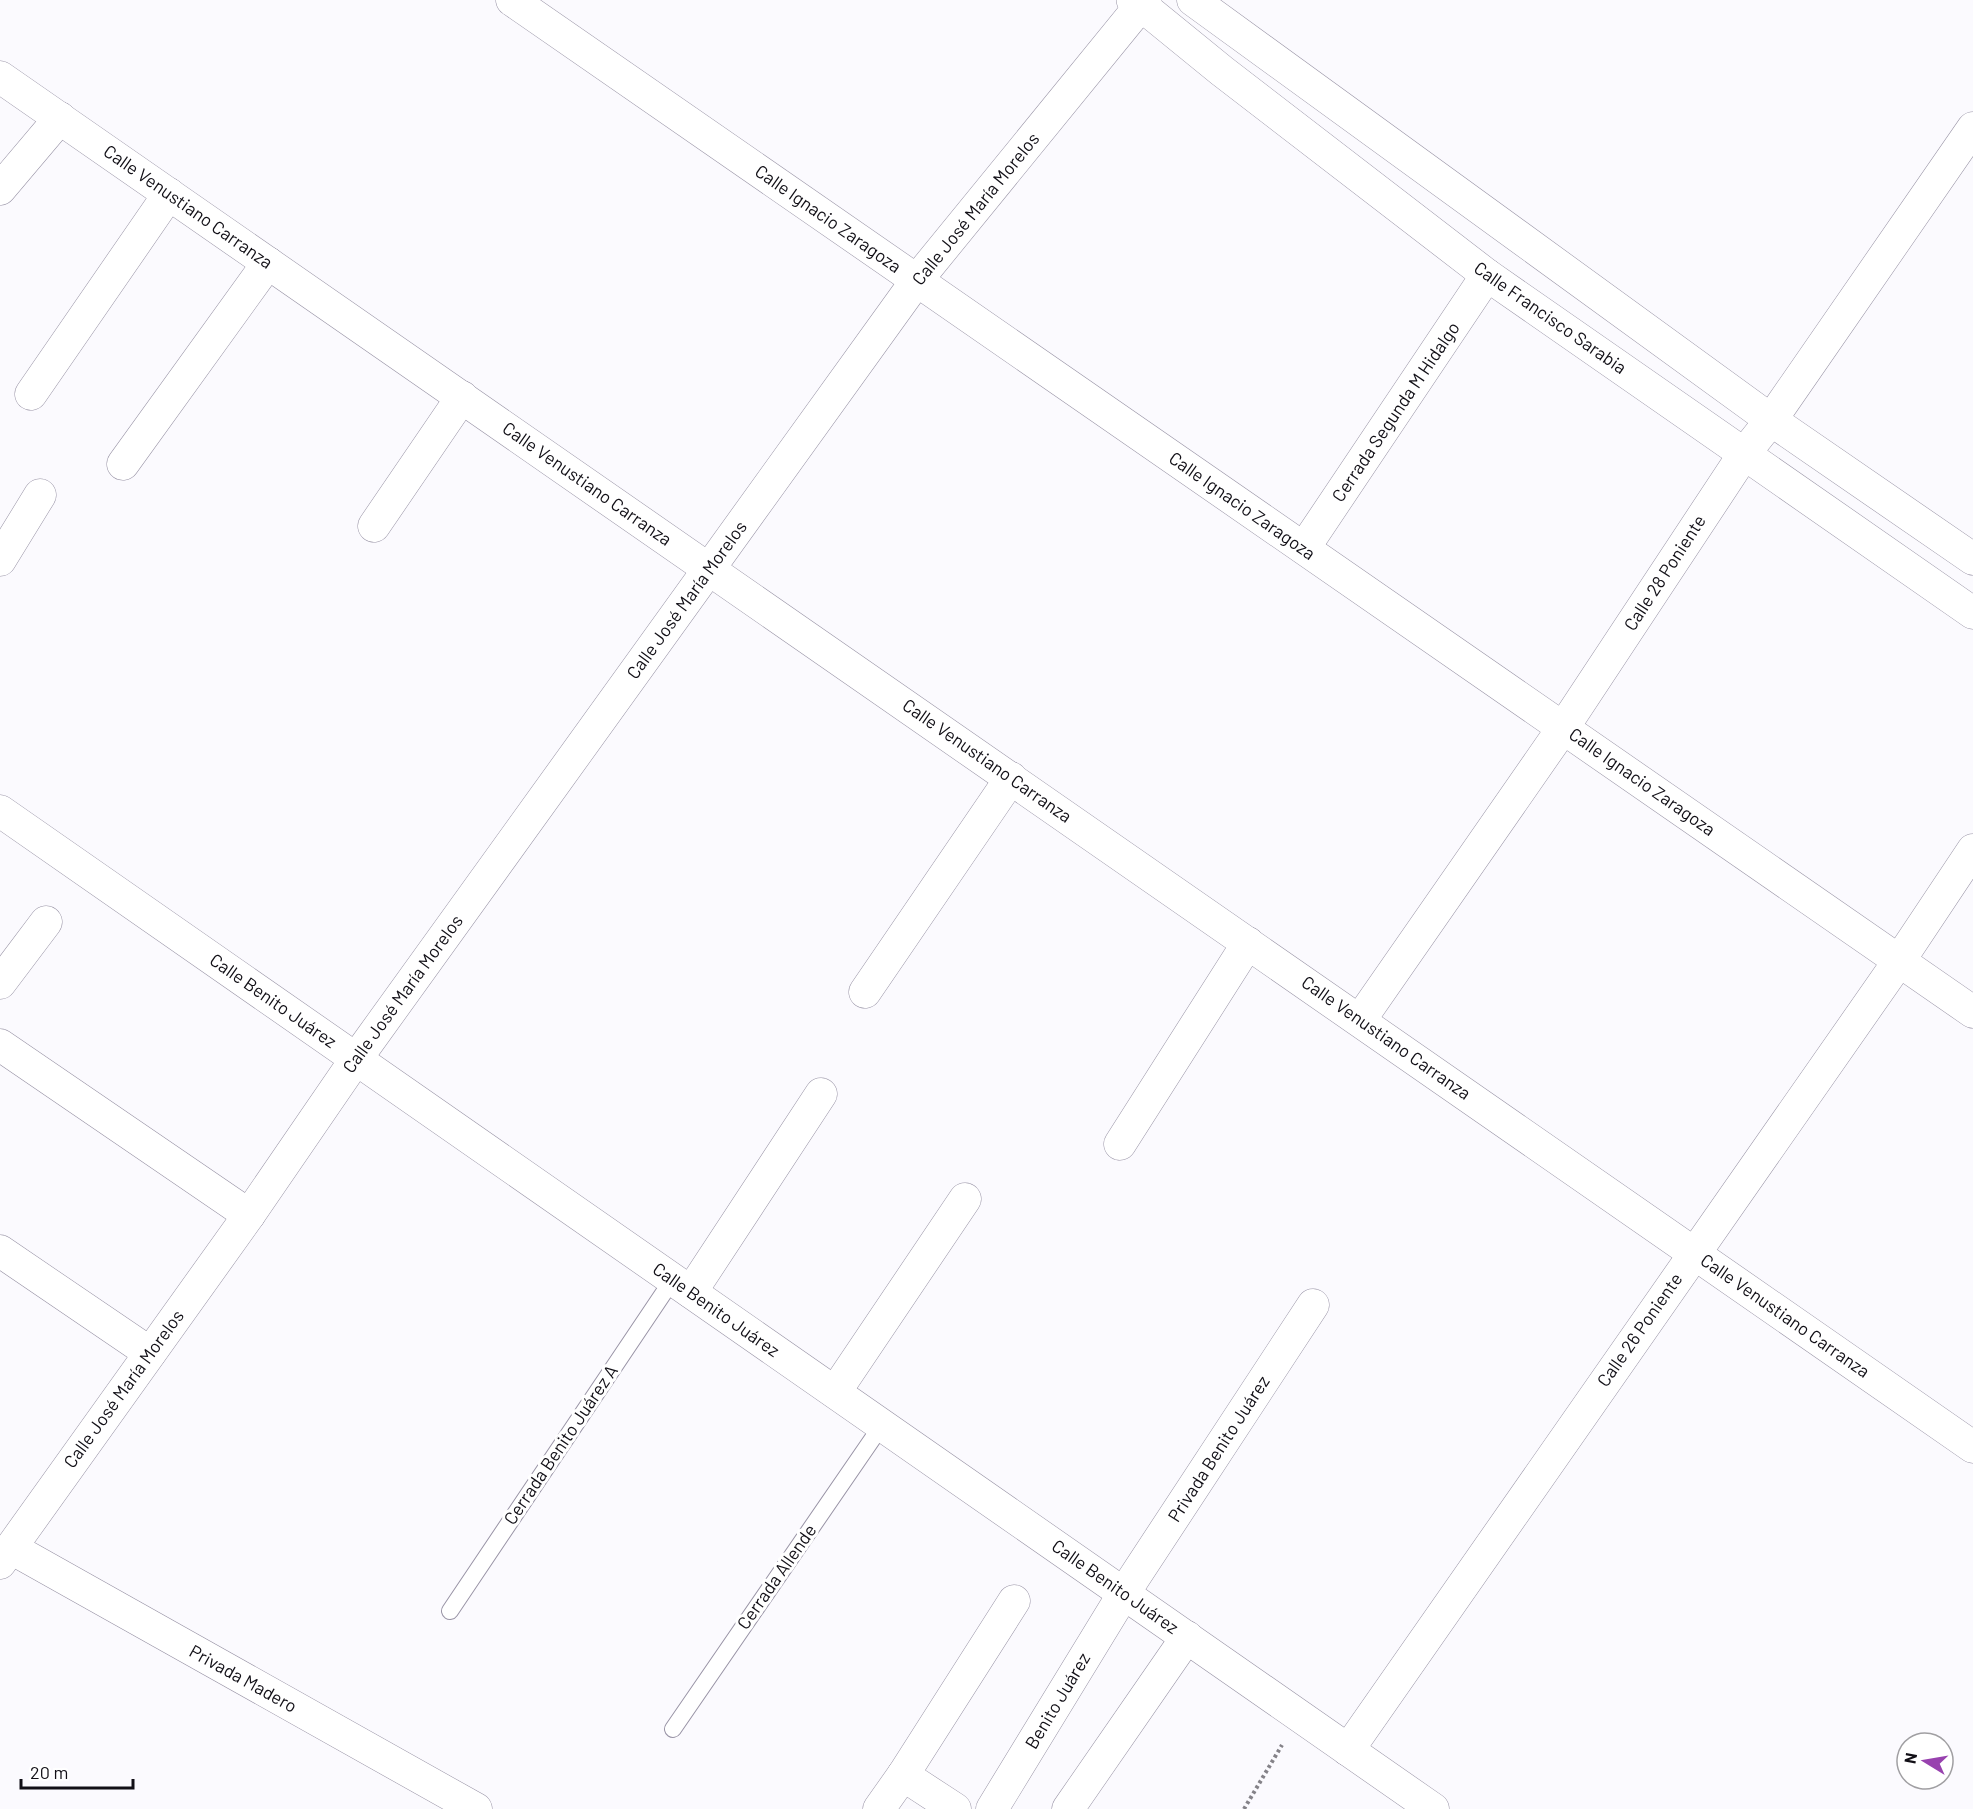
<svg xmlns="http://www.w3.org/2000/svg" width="1973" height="1809" viewBox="0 0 1973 1809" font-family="Barlow,sans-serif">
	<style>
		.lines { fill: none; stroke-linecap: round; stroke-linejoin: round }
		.lane-casing { stroke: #9994a6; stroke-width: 18 }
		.street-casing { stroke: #9994a6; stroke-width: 33 }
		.secondary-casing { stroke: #9994a6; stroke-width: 34 }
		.path { stroke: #848288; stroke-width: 4; stroke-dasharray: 3 3; stroke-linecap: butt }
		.lane { stroke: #fff; stroke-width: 16 }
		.street { stroke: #fff; stroke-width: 32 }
		.secondary { stroke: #fff; stroke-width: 33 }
		.labels { text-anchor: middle; stroke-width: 6; stroke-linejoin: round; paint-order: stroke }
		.street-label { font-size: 18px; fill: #110f16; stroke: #fff }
	</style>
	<rect width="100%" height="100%" fill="#fbfafe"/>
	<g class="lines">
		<g class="lane-casing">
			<g id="lane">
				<polyline points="450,1611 673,1279"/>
				<polyline points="673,1729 882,1425"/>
			</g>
		</g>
		<g class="street-casing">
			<g id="street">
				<polyline points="512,0 1973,1012"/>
				<polyline points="1193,0 1771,420 1973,559"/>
				<polyline points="0,77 1973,1447"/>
				<polyline points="0,189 60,118"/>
				<polyline points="31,394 169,194"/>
				<polyline points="123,464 268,263"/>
				<polyline points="374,526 462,397"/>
				<polyline points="1304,548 1487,275"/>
				<polyline points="0,560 40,495"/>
				<polyline points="0,811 1433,1809"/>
				<polyline points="0,983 46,922"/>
				<polyline points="865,992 1011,778"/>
				<polyline points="1360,1020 1563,728 1744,454 1771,420 1973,128"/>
				<polyline points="0,1045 249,1215"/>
				<polyline points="1120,1144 1248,943"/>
				<polyline points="0,1251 150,1353"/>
				<polyline points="691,1292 821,1094"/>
				<polyline points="835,1392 965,1199"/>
				<polyline points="11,1548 476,1809"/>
				<polyline points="0,1563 249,1215 356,1059 917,280 1141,5 1222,71 1487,275 1973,613"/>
				<polyline points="1348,1750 1899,961 1973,850"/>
				<polyline points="879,1809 903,1775"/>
				<polyline points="955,1809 903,1775 1014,1601"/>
				<polyline points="992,1809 1124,1593 1313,1305"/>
				<polyline points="1068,1809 1187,1637"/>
			</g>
		</g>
		<g class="secondary-casing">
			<polyline id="secondary" points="1133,0 1141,5 1145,0"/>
		</g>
		<polyline class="path" points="1244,1809 1282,1745"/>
		<use href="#lane" class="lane"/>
		<use href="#street" class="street"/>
		<use href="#secondary" class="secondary"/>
	</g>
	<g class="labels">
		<g class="street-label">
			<text transform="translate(188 207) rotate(35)" y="6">Calle Venustiano Carranza</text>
			<text transform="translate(976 209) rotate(-51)" y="6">Calle José María Morelos</text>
			<text transform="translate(828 219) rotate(35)" y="6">Calle Ignacio Zaragoza</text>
			<text transform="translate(1550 318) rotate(35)" y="6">Calle Francisco Sarabia</text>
			<text transform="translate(1396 412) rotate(-56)" y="6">Cerrada Segunda M Hidalgo</text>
			<text transform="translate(587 484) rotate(35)" y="6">Calle Venustiano Carranza</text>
			<text transform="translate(1242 506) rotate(35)" y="6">Calle Ignacio Zaragoza</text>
			<text transform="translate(1665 573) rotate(-57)" y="6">Calle 28 Poniente</text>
			<text transform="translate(687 600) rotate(-54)" y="6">Calle José María Morelos</text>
			<text transform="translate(987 761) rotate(35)" y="6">Calle Venustiano Carranza</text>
			<text transform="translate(1642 782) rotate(35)" y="6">Calle Ignacio Zaragoza</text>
			<text transform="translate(403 994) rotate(-54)" y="6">Calle José María Morelos</text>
			<text transform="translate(273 1001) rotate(35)" y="6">Calle Benito Juárez</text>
			<text transform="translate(1386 1038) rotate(35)" y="6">Calle Venustiano Carranza</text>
			<text transform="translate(716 1310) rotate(35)" y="6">Calle Benito Juárez</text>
			<text transform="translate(1785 1316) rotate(35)" y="6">Calle Venustiano Carranza</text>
			<text transform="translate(1640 1330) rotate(-55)" y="6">Calle 26 Poniente</text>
			<text transform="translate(124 1389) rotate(-54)" y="6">Calle José María Morelos</text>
			<text transform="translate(561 1445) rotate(-56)" y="6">Cerrada Benito Juárez A</text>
			<text transform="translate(1219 1449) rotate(-57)" y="6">Privada Benito Juárez</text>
			<text transform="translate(777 1577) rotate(-55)" y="6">Cerrada Allende</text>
			<text transform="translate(1115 1587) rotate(35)" y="6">Calle Benito Juárez</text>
			<text transform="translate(243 1679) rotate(29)" y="6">Privada Madero</text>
			<text transform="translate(1058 1701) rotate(-59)" y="6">Benito Juárez</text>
		</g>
	</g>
	<g transform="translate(1925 1761) rotate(281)"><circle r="28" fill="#ffffff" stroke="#a09fa2" stroke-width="1.5"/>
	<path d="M0-4.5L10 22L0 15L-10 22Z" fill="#9842af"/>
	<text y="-9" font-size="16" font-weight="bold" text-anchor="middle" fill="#110f16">N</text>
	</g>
	<path d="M21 1779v9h112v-9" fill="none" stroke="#110f16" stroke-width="3"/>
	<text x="30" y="1779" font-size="18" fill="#110f16" stroke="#ffffff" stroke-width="4.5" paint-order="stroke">20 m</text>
</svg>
